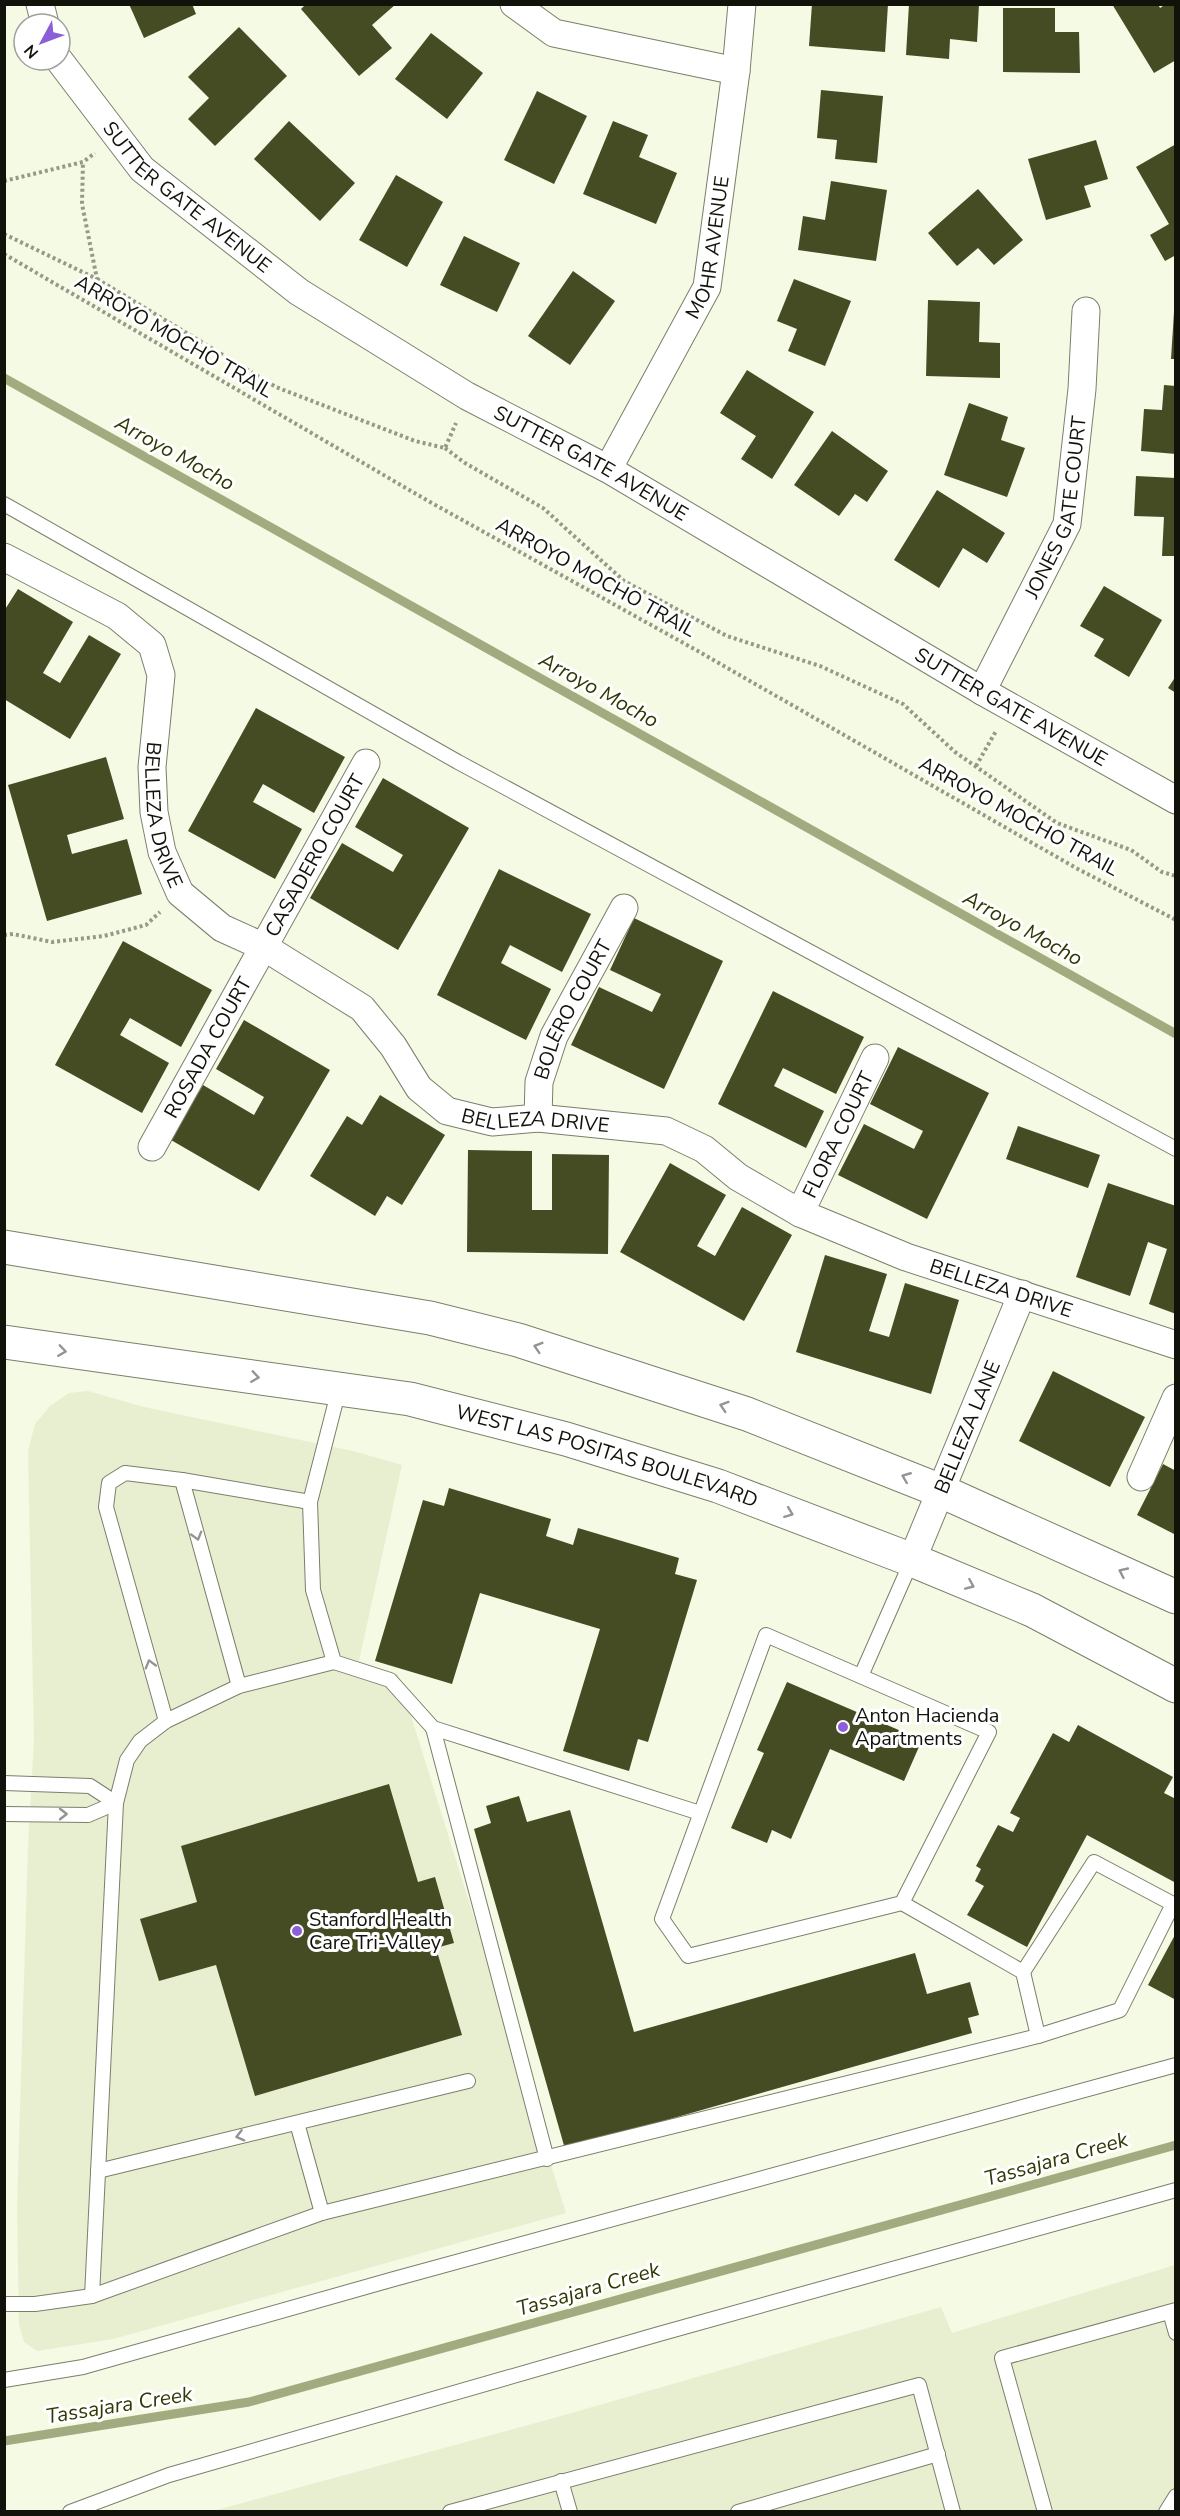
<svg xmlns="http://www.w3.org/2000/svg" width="1180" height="2516" viewBox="0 0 1180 2516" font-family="'Nunito Sans',sans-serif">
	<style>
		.built { fill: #e8efd1 }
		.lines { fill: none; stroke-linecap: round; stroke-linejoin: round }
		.stream { stroke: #a2ab7f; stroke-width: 9 }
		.building { fill: #454c23 }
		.service-casing { stroke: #7a7f6a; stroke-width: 16 }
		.minor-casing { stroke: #7a7f6a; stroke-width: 29 }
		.secondary-casing { stroke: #7a7f6a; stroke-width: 35 }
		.path { stroke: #959989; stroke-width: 4; stroke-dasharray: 3 3; stroke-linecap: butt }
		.service { stroke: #fff; stroke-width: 14 }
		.minor { stroke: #fff; stroke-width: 27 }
		.secondary { stroke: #fff; stroke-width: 33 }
		.oneway { stroke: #949591 }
		.poi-dot { fill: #8c5ed7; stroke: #fff; stroke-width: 2 }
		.labels { text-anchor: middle; stroke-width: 6; stroke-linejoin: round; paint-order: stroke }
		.street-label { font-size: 20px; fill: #11130b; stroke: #fff }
		.poi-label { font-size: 20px; fill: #11130b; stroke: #fff; text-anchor: start }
		.water-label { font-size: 21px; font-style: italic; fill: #313802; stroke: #fff }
	</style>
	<rect width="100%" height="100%" fill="#f4fae3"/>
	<g class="built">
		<polygon points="88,1391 144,1407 353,1451 402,1465 359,1661 398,1674 566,2213 113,2339 37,2351 24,2342 19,2325 17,2208 28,1847 34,1740 28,1451 35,1424 50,1406 69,1393"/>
		<polygon points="1175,2265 1175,2511 209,2512 561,2416 941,2307 952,2333"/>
	</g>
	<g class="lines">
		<g class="stream">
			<polyline points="4,378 1176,1034"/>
			<polyline points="4,2441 249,2402 1176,2145"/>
		</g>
	</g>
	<g class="building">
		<polygon points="129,4 192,4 196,14 144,38"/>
		<polygon points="306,4 396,4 372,25 392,48 359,76 301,9"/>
		<polygon points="812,4 888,4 885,52 809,46"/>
		<polygon points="909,4 979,4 977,42 950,39 949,59 906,55"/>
		<polygon points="1112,4 1158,4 1160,8 1166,4 1176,4 1176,60 1154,73"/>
		<polygon points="1003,8 1055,8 1055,32 1079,32 1080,73 1003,72"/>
		<polygon points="239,27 287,76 215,146 188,119 209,98 188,77"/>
		<polygon points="431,33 483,73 447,119 395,79"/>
		<polygon points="821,90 883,96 877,163 835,159 837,140 817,138"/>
		<polygon points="537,91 587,116 554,184 504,160"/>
		<polygon points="289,121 355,183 320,221 254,159"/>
		<polygon points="613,121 648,135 639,157 677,173 656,224 583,194"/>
		<polygon points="1096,140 1108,179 1084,186 1091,207 1046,220 1028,159"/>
		<polygon points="1176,144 1176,255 1165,261 1150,235 1169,224 1136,167"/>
		<polygon points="396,175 443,202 407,267 359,240"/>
		<polygon points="831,181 887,190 876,261 798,250 803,216 825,220"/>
		<polygon points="978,189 1023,240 994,265 978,248 957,266 928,233"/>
		<polygon points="464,236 520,263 497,312 440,285"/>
		<polygon points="573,271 615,301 570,365 528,336"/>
		<polygon points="794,279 851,301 825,366 788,351 797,329 777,321"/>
		<polygon points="928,300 980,302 979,342 1000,343 1000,378 926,376"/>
		<polygon points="1174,312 1176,312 1176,359 1171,359"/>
		<polygon points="747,370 814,412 772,479 741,459 756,436 720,413"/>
		<polygon points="1164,385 1176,386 1176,454 1141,451 1144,409 1162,410"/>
		<polygon points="969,403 1008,417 1001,440 1025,448 1007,497 944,475"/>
		<polygon points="832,431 888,471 867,502 855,494 839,516 794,485"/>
		<polygon points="1136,476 1176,478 1176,556 1162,556 1164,517 1134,516"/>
		<polygon points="937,490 1005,533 987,563 963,548 939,588 894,560"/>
		<polygon points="1104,586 1162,620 1129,677 1094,656 1104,639 1080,626"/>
		<polygon points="18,589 73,622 43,673 60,683 89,635 121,654 70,739 4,699 4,611"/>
		<polygon points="1176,676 1176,693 1168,688"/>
		<polygon points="256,708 345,757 314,813 263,784 253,802 302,829 275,879 188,831"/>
		<polygon points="106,757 124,819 67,835 72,854 127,839 142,894 47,921 8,785"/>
		<polygon points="383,778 469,828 398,950 310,898 342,843 393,872 403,855 355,827"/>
		<polygon points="499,869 591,914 562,972 510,945 501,963 551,989 526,1040 437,995"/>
		<polygon points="634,918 723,961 664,1089 571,1045 599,987 652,1012 661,994 610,970"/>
		<polygon points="123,941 212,990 181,1047 130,1018 120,1035 169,1063 142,1113 55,1065"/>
		<polygon points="773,991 864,1037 836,1094 783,1068 774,1086 824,1111 806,1148 718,1104"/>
		<polygon points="244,1020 330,1070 259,1191 171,1140 203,1085 254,1115 264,1097 216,1069"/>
		<polygon points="898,1047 989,1093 927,1219 838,1175 864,1124 914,1149 923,1131 870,1104"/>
		<polygon points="380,1095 445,1135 402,1205 387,1196 375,1216 310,1176 347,1116 362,1125"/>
		<polygon points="1018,1126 1100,1155 1088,1188 1006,1159"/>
		<polygon points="468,1150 532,1151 532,1210 552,1210 552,1154 609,1155 608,1254 467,1252"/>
		<polygon points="670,1163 726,1195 697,1246 715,1256 742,1207 792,1235 744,1321 620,1252"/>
		<polygon points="1108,1183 1176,1206 1176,1314 1149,1304 1167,1249 1148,1242 1130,1296 1076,1277"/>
		<polygon points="825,1255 887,1274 869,1331 889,1337 905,1283 959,1300 931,1394 796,1352"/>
		<polygon points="1053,1371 1145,1417 1110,1487 1019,1441"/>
		<polygon points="1163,1464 1176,1471 1176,1535 1137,1515"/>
		<polygon points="449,1488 551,1519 546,1536 573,1545 578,1528 679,1558 675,1574 697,1580 648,1742 638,1739 629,1771 563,1751 600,1629 480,1593 452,1684 375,1661 423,1500 444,1506"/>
		<polygon points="787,1682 922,1740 904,1781 830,1749 791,1839 772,1830 767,1843 731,1828 764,1753 757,1750"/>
		<polygon points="1078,1725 1173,1777 1164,1793 1176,1799 1176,1883 1087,1835 1027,1947 967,1915 984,1886 975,1881 981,1869 976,1866 998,1825 1013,1832 1020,1818 1010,1813 1053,1733 1069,1742"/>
		<polygon points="389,1784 418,1882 435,1877 454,1943 436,1948 462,2035 255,2096 216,1965 159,1981 140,1919 197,1902 181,1846"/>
		<polygon points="519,1796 527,1822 570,1810 634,2032 915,1953 927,1994 970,1982 979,2015 968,2018 972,2033 565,2149 474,1829 491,1823 486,1806"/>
		<polygon points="1176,1933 1176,2000 1148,1985"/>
	</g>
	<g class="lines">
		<g class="service-casing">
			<g id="service">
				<polyline points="4,504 458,762 1176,1149"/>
				<polyline points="339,1389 310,1502 313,1590 334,1662 390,1680 433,1728 700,1813"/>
				<polyline points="182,1480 239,1686"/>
				<polyline points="861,1676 912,1560"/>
				<polyline points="166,1721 106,1507 109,1483 125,1473 182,1480 310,1502"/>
				<polyline points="433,1728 547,2159"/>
				<polyline points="4,1783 90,1786 116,1803 88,1815 4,1814"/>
				<polyline points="902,1903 989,1732 766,1635 662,1919 688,1956 902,1903 1023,1972 1038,2036"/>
				<polyline points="297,2123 322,2213"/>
				<polyline points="98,2171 468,2081"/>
				<polyline points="92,2296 116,1803 127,1760 140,1741 166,1721 239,1686 334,1662"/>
				<polyline points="4,2304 35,2304 92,2296 322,2213 1038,2036 1120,2010 1173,1904 1094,1862 1023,1972"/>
				<polyline points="1170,2312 1176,2333"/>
				<polyline points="4,2380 83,2367 394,2279 1176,2065"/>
				<polyline points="561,2481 570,2512"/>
				<polyline points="70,2512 169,2475 659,2334 1176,2190"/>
				<polyline points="450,2512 919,2385 953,2512"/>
				<polyline points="738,2512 938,2454"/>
				<polyline points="1045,2512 1002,2358 1176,2310"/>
				<polyline points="1166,2512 1176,2496"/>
			</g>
		</g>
		<g class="minor-casing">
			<g id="minor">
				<polyline points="40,4 45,24"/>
				<polyline points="514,4 554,33 736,71"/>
				<path id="s1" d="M59,60L142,169L299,292L467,396L608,469L982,691L1176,800"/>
				<path id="s2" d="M608,469L707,287L736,71L742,4"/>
				<path id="s3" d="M4,557L117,616L152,645L161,675L152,767L154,812L162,852L180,893L222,928L264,947L362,1008L393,1046L419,1088L447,1111L492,1122L538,1118L666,1131L704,1149L738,1177L800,1213L906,1257L1176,1345"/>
				<path id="s4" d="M982,691L1067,524L1082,389L1086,311"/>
				<path id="s5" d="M538,1118L539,1082L554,1036L624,908"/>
				<path id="s6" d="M152,1147L366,763"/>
				<path id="s7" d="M800,1213L875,1058"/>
				<polyline points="1141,1477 1176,1398"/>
				<path id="s8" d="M912,1560L1022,1294"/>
			</g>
		</g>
		<g class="secondary-casing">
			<g id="secondary">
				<polyline points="4,1247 430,1318 518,1340 747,1414 941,1491 1176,1597"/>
				<path id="s9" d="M4,1342L410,1399L566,1439L718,1486L912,1560L1032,1610L1176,1686"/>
			</g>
		</g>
		<g class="path">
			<polyline points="4,181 83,162 95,153"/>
			<polyline points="4,234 97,279 82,204 83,162"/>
			<polyline points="4,254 430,502 696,650 1076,868 1176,920"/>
			<polyline points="97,279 276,387 415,441 445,448 456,423"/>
			<polyline points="445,448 465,463 543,508 624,581 727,636 820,666 903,704 955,752 1057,823 1131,850 1162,872 1176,876"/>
			<polyline points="976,766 996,731"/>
			<polyline points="4,935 13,934 52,942 104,936 146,925 160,912"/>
		</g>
		<use href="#service" class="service"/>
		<use href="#minor" class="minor"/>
		<use href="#secondary" class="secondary"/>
	</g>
	<defs><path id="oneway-chevron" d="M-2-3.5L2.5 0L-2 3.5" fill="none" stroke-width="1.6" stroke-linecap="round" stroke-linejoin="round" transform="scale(1.5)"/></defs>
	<g class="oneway">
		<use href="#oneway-chevron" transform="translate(538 1347) rotate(-163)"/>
		<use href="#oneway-chevron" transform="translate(62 1351) rotate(8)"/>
		<use href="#oneway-chevron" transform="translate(255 1377) rotate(8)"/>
		<use href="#oneway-chevron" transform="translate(724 1406) rotate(-162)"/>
		<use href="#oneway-chevron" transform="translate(906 1477) rotate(-158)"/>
		<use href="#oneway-chevron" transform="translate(789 1513) rotate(21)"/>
		<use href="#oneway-chevron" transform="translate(197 1536) rotate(74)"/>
		<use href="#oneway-chevron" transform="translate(1123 1572) rotate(-155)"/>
		<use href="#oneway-chevron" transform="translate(970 1585) rotate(23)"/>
		<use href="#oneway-chevron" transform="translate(150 1664) rotate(-106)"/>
		<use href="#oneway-chevron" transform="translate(63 1814)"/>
		<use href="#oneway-chevron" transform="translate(240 2136) rotate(166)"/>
	</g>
	<g class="poi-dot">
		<circle cx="843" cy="1727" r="6"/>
		<circle cx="297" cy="1931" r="6"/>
	</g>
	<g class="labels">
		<g class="street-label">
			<text dy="7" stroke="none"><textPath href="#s1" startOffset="189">SUTTER GATE AVENUE</textPath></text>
			<text dy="7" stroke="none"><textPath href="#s2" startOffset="246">MOHR AVENUE</textPath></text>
			<text transform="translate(174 336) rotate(30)" y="7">ARROYO MOCHO TRAIL</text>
			<text dy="7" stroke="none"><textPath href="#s1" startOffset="675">SUTTER GATE AVENUE</textPath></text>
			<text dy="7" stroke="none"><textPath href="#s4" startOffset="201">JONES GATE COURT</textPath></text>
			<text transform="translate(596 577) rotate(29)" y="7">ARROYO MOCHO TRAIL</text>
			<text dy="7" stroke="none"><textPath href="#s1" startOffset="1161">SUTTER GATE AVENUE</textPath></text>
			<text dy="7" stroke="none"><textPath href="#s3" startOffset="346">BELLEZA DRIVE</textPath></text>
			<text transform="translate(1019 816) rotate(29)" y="7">ARROYO MOCHO TRAIL</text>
			<text dy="7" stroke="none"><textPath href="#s6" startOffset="334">CASADERO COURT</textPath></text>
			<text dy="7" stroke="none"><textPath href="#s5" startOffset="116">BOLERO COURT</textPath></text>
			<text dy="7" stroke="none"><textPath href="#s6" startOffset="114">ROSADA COURT</textPath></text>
			<text dy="7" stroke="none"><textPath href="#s3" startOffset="868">BELLEZA DRIVE</textPath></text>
			<text dy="7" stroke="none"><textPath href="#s7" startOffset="87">FLORA COURT</textPath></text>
			<text dy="7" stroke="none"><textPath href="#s3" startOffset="1372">BELLEZA DRIVE</textPath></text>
			<text dy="7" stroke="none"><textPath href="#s8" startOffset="144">BELLEZA LANE</textPath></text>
			<text dy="7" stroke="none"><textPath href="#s9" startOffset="615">WEST LAS POSITAS BOULEVARD</textPath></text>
		</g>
		<g class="poi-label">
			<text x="855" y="1722">Anton Hacienda<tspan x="855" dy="23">Apartments</tspan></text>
			<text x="309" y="1926">Stanford Health<tspan x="309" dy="23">Care Tri-Valley</tspan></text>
		</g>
		<g class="water-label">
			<text transform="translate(175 453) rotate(29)" y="7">Arroyo Mocho</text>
			<text transform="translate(599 690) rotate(29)" y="7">Arroyo Mocho</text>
			<text transform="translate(1023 928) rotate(29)" y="7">Arroyo Mocho</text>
			<text transform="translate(1056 2159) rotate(-16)" y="7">Tassajara Creek</text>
			<text transform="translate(588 2289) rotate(-16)" y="7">Tassajara Creek</text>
			<text transform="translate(119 2405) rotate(-9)" y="7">Tassajara Creek</text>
		</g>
	</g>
	<rect width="1180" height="2516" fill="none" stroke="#11130b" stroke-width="12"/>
	<g transform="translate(42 42) rotate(229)"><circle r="28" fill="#ffffff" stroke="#a0a19d" stroke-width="1.5"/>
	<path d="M0-4.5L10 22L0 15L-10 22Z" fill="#8c5ed7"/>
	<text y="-9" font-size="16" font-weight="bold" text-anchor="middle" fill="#11130b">N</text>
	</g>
</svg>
